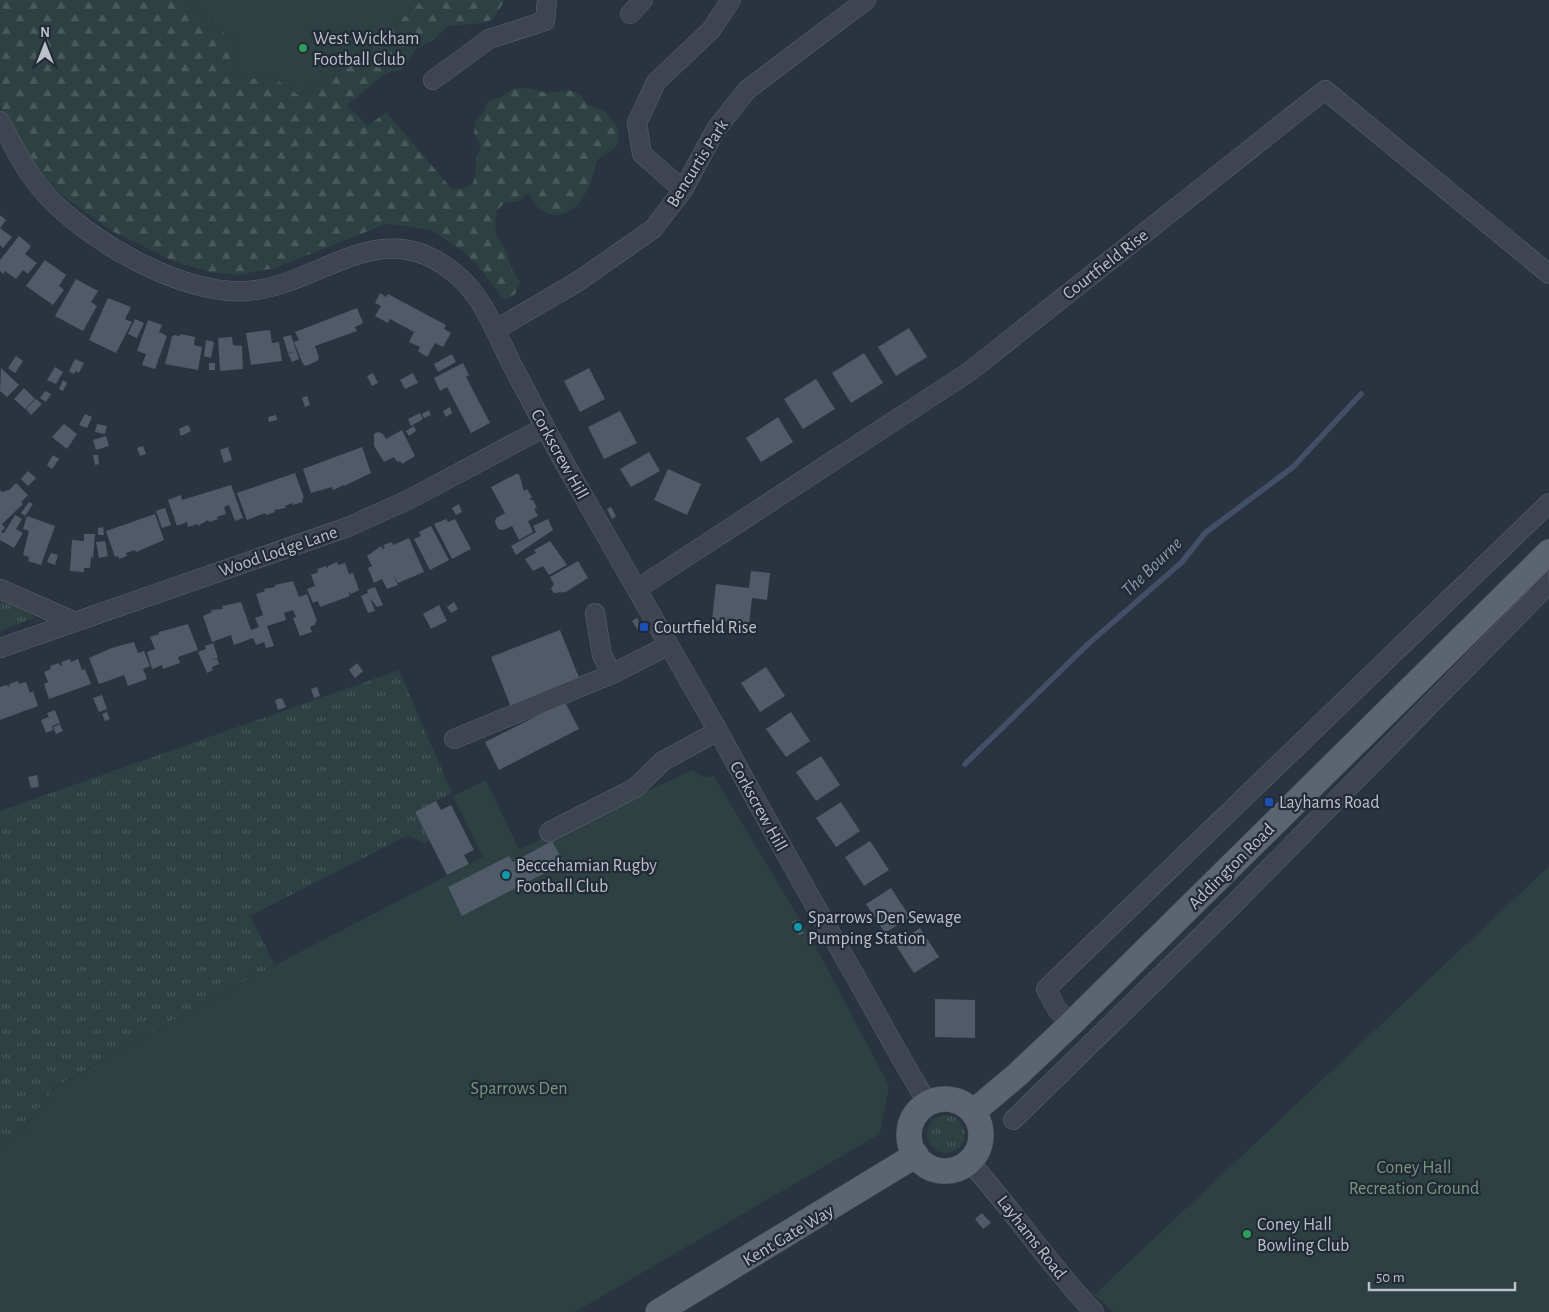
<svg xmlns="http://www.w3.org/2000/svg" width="1549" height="1312" viewBox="0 0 1549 1312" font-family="'Alegreya Sans',sans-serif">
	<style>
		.grass { fill: url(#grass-tufts) }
		.forest { fill: url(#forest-firs) }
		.park { fill: #2d4042 }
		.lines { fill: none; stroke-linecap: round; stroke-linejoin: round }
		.stream { stroke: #425067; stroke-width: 5.5 }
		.building { fill: #505a68 }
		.minor-casing { stroke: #5c636d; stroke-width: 20 }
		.major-casing { stroke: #474e59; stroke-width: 26 }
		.minor { stroke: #3e4550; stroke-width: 19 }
		.major { stroke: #5c6470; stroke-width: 25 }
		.leisure-dot { fill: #2e9e5b; stroke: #222a35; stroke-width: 2 }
		.transit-dot { fill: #1a4fb4; stroke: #222a35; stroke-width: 2 }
		.culture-dot { fill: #0f9aa8; stroke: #222a35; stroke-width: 2 }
		.labels { text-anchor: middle; stroke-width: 4.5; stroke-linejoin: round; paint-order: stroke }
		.poi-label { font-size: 18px; fill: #bbc0ca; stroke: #222a35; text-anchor: start }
		.street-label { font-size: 18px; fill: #bbc0ca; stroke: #222a35 }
		.park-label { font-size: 18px; fill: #75987e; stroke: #222a35 }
		.water-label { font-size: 19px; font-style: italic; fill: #8696ae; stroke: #222a35 }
	</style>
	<defs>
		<pattern id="grass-tufts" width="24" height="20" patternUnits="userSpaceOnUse" patternTransform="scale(1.25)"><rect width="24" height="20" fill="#2d4042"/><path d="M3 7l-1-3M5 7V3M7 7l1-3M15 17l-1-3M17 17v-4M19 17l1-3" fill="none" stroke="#4a5a5c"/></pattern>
		<pattern id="forest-firs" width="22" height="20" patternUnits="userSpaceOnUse" patternTransform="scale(1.25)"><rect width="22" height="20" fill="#2d4042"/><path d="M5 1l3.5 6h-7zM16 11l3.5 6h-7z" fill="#4a5a5c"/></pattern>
	</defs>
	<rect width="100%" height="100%" fill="#2a3340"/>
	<g class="grass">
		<polygon points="0,601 31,614 34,618 0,631"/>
		<polygon points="399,670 452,793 415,812 429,840 425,844 408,835 250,916 275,965 135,1041 54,1088 22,1131 0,1150 0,811"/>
		<circle cx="946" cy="1134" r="19"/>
	</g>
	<path class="forest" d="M0,0H185L234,41L239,56L236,72L245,79C271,76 278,78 298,95L359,59L422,0H505L493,19L483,23L447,26L438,37L415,50L401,70L386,73L347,105L368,126L386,112L451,188C476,191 475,182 476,162C476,157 479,151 481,146L474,133L476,120L483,113L488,101L503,96L511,89L528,88L547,93L568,90L580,94L587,104L605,111L617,126L619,136L617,146L597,160L590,186L578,205L566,213L552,215L539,209L528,194L517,202H506L497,210L495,226L497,237L506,251L512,270L520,281L515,294L507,299L502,298L478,266L464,252L433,231L415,227L386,224L275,268L240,275L214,273L175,262L110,230L62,195L33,164L10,130L0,106Z"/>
	<g class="park">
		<path d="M185,0H422L359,59L298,95C278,78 271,76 245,79L236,72L239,56L234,41Z"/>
		<polygon points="693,770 704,777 714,776 815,945 889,1086 880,1134 575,1312 0,1312 0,1150 22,1131 54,1089 135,1041 275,965 483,857 453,796 486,780 519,849"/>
		<polygon points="1549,866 1549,1312 1113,1312 1094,1295"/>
	</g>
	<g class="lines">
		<polyline class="stream" points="965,764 1087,645 1182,562 1205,533 1293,467 1361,394"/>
	</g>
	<g class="building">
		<polygon points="0,215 6,220 0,228 12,237 3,248 0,245"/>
		<polygon points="19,236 31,246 25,254 37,263 28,274 23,270 16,279 5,271 3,274 0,271 0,260"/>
		<polygon points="45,260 66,275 59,286 64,290 53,305 26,286"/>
		<polygon points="76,279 98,291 91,302 97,306 83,331 55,316"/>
		<polygon points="380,293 386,297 388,294 446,325 444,329 451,333 443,347 435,343 427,357 418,351 420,347 409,342 414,332 390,319 388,323 375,316 381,306 375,303"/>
		<polygon points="108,298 131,307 125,319 132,322 116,353 89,340"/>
		<polygon points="357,308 363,323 355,327 357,331 315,346 319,358 317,361 306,366 303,364 294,342 299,340 295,332"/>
		<polygon points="135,319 144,323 137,338 128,334"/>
		<polygon points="148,320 162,325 159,332 167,336 155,369 142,365 146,354 137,351"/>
		<polygon points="909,328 927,357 896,376 878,347"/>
		<polygon points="270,330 272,343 279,342 282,361 251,365 246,333"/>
		<polygon points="180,334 195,337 194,345 202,347 198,370 165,364 172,337 174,335 180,336"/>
		<polygon points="291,335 299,359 292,362 288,354 294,352 288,353 283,337"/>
		<polygon points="232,337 233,345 242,346 243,369 220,371 218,338"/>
		<polygon points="206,340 214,342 211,358 204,356"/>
		<polygon points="864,353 883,383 851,403 832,373"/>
		<polygon points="452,354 456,362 438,372 434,364"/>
		<polygon points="16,356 23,361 15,373 8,368"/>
		<polygon points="75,359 84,363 79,373 76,371 74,374 69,371"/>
		<rect x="209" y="363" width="6" height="7"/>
		<polygon points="463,363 469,375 466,377 490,423 471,433 447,387 440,391 434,378"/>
		<polygon points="55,367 63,372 56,384 47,380"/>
		<polygon points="1,368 19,385 7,397 0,391"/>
		<polygon points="589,368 605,399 580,412 564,381"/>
		<polygon points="373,373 378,383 372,386 367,376"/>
		<polygon points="413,373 418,383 405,389 400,380"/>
		<polygon points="816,379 835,409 803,429 784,399"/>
		<polygon points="63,380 67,383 63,391 59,389"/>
		<polygon points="24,388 35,399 25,409 14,399"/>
		<polygon points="45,391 51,394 46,402 40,398"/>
		<polygon points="307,396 310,405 305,407 302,398"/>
		<polygon points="36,399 42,404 31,415 26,409"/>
		<polygon points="450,407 452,413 446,417 443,411"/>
		<polygon points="429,410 431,415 424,418 422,414"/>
		<polygon points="620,411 637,443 604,459 588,427"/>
		<polygon points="420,413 423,419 411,426 408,419"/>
		<polygon points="85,414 92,417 87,428 79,425"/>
		<polygon points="276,415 277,420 269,422 268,417"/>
		<polygon points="778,417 793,442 761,462 746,438"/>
		<polygon points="64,424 77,434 67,449 52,437"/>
		<polygon points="97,424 107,426 105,434 95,432"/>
		<polygon points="188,425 191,431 181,436 179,429"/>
		<polygon points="414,426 416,431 409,436 406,431"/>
		<polygon points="402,430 415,456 402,464 400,461 397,462 394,457 384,462 374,446 374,434 378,432 383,434 386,439"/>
		<polygon points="106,436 109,446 96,450 93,440"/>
		<polygon points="143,446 146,454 140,456 137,448"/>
		<polygon points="228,447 232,460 224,463 220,450"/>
		<polygon points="362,447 371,473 344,486 341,484 342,486 333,490 332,487 311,493 303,469"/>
		<polygon points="649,452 660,471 631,487 620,469"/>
		<polygon points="53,455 59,459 52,469 47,465"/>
		<polygon points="93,455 98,455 99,464 95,465"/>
		<polygon points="668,469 701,484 687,515 654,500"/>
		<polygon points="28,471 36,478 28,486 21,479"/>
		<polygon points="295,473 304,498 302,499 303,502 293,505 292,503 285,506 286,508 274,510 275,512 266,515 265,513 247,520 237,493"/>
		<polygon points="516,474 519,474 524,491 527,489 532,497 529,500 533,500 537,508 534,509 538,516 528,521 533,532 519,540 512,526 503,530 498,529 495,522 496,518 505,513 491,487"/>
		<polygon points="16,483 28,495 21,502 23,504 2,524 5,528 1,532 4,533 15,515 22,519 16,529 23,533 14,548 0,540 0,490 2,492 9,490"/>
		<polygon points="231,485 243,518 235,521 229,505 224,507 226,514 217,517 218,519 209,522 208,520 198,526 198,524 188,527 187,522 177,526 168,500 181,495 182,500"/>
		<polygon points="29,502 33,504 25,516 21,513"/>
		<polygon points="459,504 462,512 456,515 452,508"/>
		<polygon points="611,507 616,516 612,519 607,509"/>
		<polygon points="165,508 171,525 162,528 156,511"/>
		<polygon points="155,514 164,540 136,552 135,550 126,553 127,556 119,559 118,556 115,557 106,531"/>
		<polygon points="27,516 55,526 41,565 28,561 29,557 23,555 29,531 23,529"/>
		<polygon points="446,519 448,522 455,519 471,549 452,559 434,524"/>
		<polygon points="548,519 553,530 516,555 511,546 536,532 533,526"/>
		<polygon points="431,526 449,560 430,570 414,539 421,536 419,532"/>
		<polygon points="103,527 104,535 98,535 98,528"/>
		<polygon points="84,534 95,534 93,558 91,557 90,568 84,568 84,572 70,571 72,540 84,541"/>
		<polygon points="409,538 424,572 398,583 393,574 398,585 387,589 382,579 374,583 368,568 372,566 367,556 381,546 383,549 385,548 383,545 392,542 393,545"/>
		<polygon points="105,541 108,556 99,558 96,542"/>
		<polygon points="550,541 567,565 549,575 543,566 533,571 525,559 536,553 534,550"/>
		<polygon points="51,553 58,555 55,565 47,562"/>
		<polygon points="578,561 588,578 566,592 554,593 551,589 554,584 550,577"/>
		<polygon points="337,562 338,565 345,563 349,574 353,573 359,590 351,594 348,591 350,596 320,607 318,601 313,603 307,589 315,586 311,575 318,572 317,569 326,566 328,569 328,566"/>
		<polygon points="751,571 770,573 767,600 752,598 749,625 712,620 716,584 749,588"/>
		<polygon points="293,581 299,597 307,594 317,621 315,622 316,624 310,627 312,632 300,636 293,618 296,617 293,610 284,613 286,620 267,626 274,646 266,648 264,642 256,645 253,638 234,645 231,635 212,642 203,616 212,612 211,610 223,609 222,606 241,602 251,630 259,627 255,618 263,615 256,594 265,591 264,589 275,587 275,585"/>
		<polygon points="375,587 383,605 377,607 370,598 375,611 368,613 361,596 368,593 367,590"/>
		<polygon points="454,602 458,609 451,613 447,607"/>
		<polygon points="439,605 447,621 431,629 423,614"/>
		<polygon points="637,618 643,627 638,630 632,621"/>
		<polygon points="188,624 198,650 178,657 180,663 163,669 162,665 152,669 147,652 155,649 150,637 159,634 159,632"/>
		<polygon points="560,630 580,680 511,707 491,657"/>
		<polygon points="134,642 138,653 144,651 150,666 143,669 147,679 128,686 124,675 99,684 89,658 114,647 116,649 115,647"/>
		<polygon points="213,643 218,658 210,660 217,659 219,664 212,667 213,670 207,673 198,652 206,649 205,646"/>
		<polygon points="70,659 71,662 78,659 82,670 85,669 91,684 49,699 44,684 48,682 44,672 51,669 50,666 59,663 60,666 62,665 61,662"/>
		<polygon points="357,663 363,671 355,678 349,670"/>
		<polygon points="766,667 785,696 760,712 741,683"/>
		<polygon points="18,681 19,684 26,682 30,693 33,691 38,706 0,720 0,687 6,685 10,687 9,684"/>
		<polygon points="317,687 320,696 314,698 311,689"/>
		<polygon points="102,695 107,709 99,712 93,698"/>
		<polygon points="282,698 286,707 278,710 275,700"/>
		<polygon points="565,702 579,729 499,770 485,742"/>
		<polygon points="55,710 60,723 52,726 53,730 46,733 41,720 49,717 47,713"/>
		<polygon points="107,712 110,719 105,721 102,714"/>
		<polygon points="791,712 810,741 786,757 766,729"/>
		<polygon points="60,724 63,731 56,734 53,727"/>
		<polygon points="821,756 840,785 816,801 796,772"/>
		<polygon points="37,775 39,787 31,788 28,777"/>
		<polygon points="436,801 441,810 451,805 474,850 464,855 469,864 447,875 415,812"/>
		<polygon points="841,802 860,831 836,847 816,818"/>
		<polygon points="552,841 564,863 462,916 448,887 509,856 513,862"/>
		<polygon points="870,841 889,870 864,886 845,857"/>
		<polygon points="891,888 910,917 885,933 866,904"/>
		<polygon points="796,920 804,933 799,935 792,922"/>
		<polygon points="920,928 939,957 914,973 895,944"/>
		<polygon points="935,999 975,1000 975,1038 935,1037"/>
		<polygon points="982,1213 991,1223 983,1229 975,1219"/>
	</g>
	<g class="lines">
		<g class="minor-casing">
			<g id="minor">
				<polyline points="630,14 643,0"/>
				<polyline points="433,80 489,39 545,21 547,0"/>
				<path d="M0,121C13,146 25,170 43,191C84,239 182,296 247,291C324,285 381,209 458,276C484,298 497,335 512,365C531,400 549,436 569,471C618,558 669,644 718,731C761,810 805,888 850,967C876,1012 900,1059 928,1103"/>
				<polyline points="683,190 642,154 637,123 656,82 711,30 731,0"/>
				<polyline points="495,330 577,282 653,229 683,190 716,129 747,90 866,0"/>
				<polyline points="0,589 73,621"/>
				<polyline points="637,589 969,372 1325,90 1549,274"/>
				<polyline points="595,613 602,655 612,674"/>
				<polyline points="0,648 348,527 410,499 545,427"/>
				<polyline points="454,739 612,674 669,645"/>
				<polyline points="549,832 635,788 663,761 718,731"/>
				<polyline points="1071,1024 1057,1009 1046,989 1549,503"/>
				<polyline points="1013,1120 1232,906 1540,593 1538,562"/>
				<path d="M969,1161C1013,1210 1049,1265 1094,1312"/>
			</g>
		</g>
		<g class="major-casing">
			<g id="major">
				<circle cx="945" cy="1135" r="36"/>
				<polyline points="973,1112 1017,1075 1071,1024 1549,552"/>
				<polyline points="658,1312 916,1155"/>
			</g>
		</g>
		<use href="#minor" class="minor"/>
		<use href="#major" class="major"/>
	</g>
	<g class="leisure-dot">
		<circle cx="303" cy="48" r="5"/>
		<circle cx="1247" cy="1234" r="5"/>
	</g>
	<g class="transit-dot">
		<rect x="639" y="622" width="10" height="10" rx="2.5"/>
		<rect x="1264" y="797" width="10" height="10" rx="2.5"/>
	</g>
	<g class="culture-dot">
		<circle cx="506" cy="875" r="5"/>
		<circle cx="798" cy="927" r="5"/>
	</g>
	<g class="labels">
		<g class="poi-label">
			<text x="313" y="44">West Wickham<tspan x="313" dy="21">Football Club</tspan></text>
			<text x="654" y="633">Courtfield Rise</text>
			<text x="1279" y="808">Layhams Road</text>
			<text x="516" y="871">Beccehamian Rugby<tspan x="516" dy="21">Football Club</tspan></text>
			<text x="808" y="923">Sparrows Den Sewage<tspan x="808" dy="21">Pumping Station</tspan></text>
			<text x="1257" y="1230">Coney Hall<tspan x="1257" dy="21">Bowling Club</tspan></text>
		</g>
		<g class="street-label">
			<text transform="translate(697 163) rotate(-58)" y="6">Bencurtis Park</text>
			<text transform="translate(1105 264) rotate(-38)" y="6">Courtfield Rise</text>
			<text transform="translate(560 454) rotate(61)" y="6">Corkscrew Hill</text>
			<text transform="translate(278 551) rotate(-19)" y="6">Wood Lodge Lane</text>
			<text transform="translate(759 806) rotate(61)" y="6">Corkscrew Hill</text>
			<text transform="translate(1231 866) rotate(-45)" y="6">Addington Road</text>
			<text transform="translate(788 1235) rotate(-31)" y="6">Kent Gate Way</text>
			<text transform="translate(1032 1237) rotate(52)" y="6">Layhams Road</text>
		</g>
		<g class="park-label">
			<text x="519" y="1094">Sparrows Den</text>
			<text x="1414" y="1173">Coney Hall<tspan x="1414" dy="21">Recreation Ground</tspan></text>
		</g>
		<g class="water-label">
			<text transform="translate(1151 566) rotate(-44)" y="7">The Bourne</text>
		</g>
	</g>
	<g transform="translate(45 45)" stroke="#222a35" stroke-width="4" paint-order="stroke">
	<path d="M0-4L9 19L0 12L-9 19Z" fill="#bbc0ca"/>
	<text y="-8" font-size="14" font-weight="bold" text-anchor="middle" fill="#bbc0ca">N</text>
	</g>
	<path d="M1369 1282v8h146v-8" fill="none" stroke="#bbc0ca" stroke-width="2.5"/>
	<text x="1376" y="1282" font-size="15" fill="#bbc0ca" stroke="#222a35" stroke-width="4" paint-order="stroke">50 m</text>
</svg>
